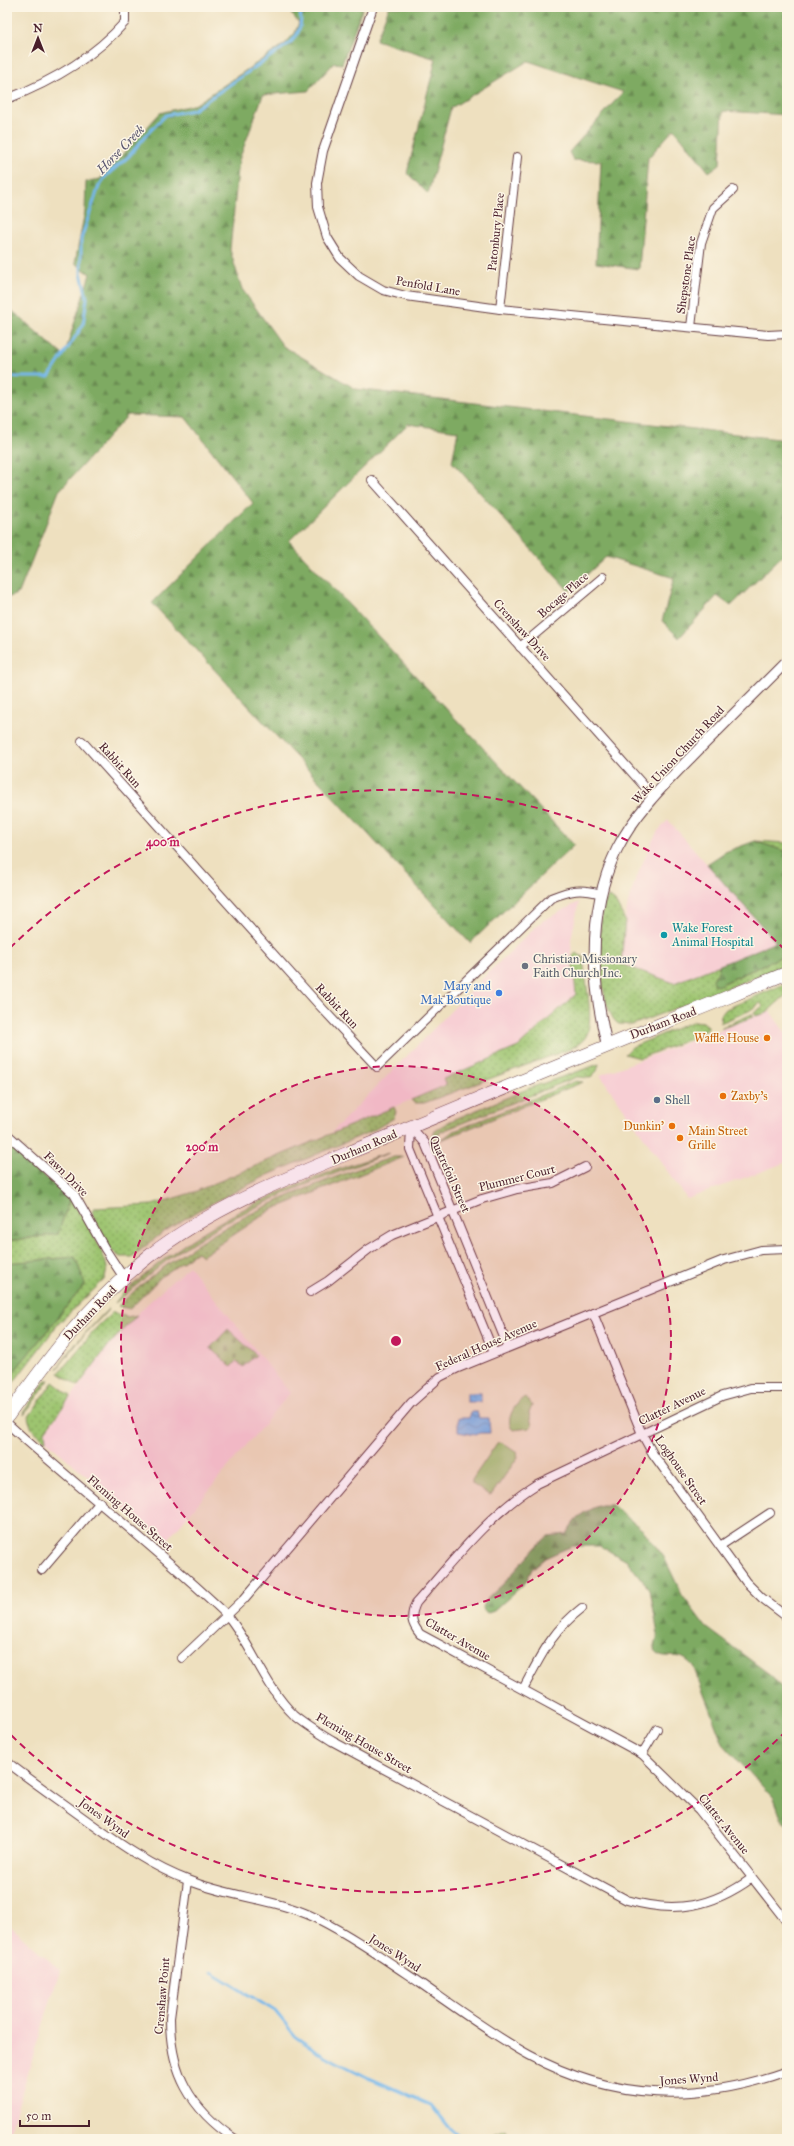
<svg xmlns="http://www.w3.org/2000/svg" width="794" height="2146" viewBox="0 0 794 2146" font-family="'IM FELL Great Primer',serif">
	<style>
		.built { fill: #f7cfd4 }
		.grass { fill: url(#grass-dots); stroke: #74724e }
		.forest { fill: url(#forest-firs); stroke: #646446 }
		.cemetery { fill: url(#cemetery-stones); stroke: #74724e }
		.park { fill: #9dc470; stroke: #74724e }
		.water { fill: url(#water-waves); stroke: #606c8b }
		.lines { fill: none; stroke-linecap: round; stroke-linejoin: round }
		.stream { stroke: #76b8eb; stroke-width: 3 }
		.minor-casing { stroke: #633c41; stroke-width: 10 }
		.tertiary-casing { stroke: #633c41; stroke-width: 12 }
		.primary-casing { stroke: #633c41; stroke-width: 14 }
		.minor { stroke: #fff; stroke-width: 8 }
		.tertiary { stroke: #fff; stroke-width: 10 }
		.primary { stroke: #fff; stroke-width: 13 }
		.ring { fill: none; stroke: #c2185b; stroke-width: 2; stroke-dasharray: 7 5 }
		.culture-dot { fill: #0f9aa8; stroke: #fcf5e5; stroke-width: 1.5 }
		.worship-dot { fill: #6b7280; stroke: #fcf5e5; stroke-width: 1.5 }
		.shop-dot { fill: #3f7fe0; stroke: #fcf5e5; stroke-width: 1.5 }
		.food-dot { fill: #e8710a; stroke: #fcf5e5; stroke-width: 1.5 }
		.service-dot { fill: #5c6f8a; stroke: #fcf5e5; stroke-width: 1.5 }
		.labels { text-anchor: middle; stroke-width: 3; stroke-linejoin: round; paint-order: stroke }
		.street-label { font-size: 12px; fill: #4a1f2b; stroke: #fcf5e5 }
		.culture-label { font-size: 12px; fill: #0d838f; stroke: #fcf5e5; text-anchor: start }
		.worship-label { font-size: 12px; fill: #5b616d; stroke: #fcf5e5; text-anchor: start }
		.shop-label { font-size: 12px; fill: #366cbe; stroke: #fcf5e5; text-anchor: end }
		.food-label { font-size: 12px; fill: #c56008; stroke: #fcf5e5; text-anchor: end }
		.service-label { font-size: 12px; fill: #4e5e75; stroke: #fcf5e5; text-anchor: start }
		.water-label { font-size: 13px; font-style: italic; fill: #59556e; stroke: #fcf5e5 }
		.centre { fill: #c2185b; stroke: #fcf5e5; stroke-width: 2 }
		.ring-label { font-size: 12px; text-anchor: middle; font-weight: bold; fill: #c2185b; stroke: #fcf5e5; stroke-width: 3; stroke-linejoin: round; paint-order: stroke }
	</style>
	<defs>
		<pattern id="grass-dots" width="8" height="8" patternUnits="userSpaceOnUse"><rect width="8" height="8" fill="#9dc470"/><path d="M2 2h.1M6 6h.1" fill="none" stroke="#829f5c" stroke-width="1.8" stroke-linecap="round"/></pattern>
		<pattern id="forest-firs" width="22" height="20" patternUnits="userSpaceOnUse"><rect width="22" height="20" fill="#7eaa62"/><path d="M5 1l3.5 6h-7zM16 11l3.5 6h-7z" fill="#698a51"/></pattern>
		<pattern id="cemetery-stones" width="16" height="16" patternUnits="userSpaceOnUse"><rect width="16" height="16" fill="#9dc470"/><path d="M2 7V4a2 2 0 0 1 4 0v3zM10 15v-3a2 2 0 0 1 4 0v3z" fill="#829f5c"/></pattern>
		<pattern id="water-waves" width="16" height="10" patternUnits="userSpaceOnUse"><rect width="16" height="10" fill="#76b8eb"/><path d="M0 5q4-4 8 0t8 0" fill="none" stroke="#6395bf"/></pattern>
	</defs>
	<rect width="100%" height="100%" fill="#fcf5e5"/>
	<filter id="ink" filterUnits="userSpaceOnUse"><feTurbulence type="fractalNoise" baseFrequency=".025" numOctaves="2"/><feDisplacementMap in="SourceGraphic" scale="8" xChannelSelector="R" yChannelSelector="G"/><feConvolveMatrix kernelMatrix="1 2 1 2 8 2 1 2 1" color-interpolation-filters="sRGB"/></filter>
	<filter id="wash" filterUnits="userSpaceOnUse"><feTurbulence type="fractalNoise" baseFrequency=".012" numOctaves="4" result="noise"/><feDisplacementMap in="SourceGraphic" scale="16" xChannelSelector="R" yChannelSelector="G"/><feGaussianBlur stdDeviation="0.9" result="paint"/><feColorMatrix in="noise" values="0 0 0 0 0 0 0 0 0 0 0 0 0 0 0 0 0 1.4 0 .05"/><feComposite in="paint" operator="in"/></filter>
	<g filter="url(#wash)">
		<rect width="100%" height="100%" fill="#eee0bf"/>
		<g class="built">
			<polygon points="668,820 776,942 674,983 621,964 623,930 628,903 635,881 652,841 658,831"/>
			<polygon points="579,902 571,939 572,969 576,994 518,1047 444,1079 447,1085 331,1133 493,968 542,921"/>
			<polygon points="770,1011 787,1035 787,1162 687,1199 600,1075"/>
			<polygon points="189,1266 290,1393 165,1543 46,1441 44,1434 109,1345 146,1305"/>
			<polygon points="7,1923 60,1970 8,2137 7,2137"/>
		</g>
		<g class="grass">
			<polygon points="755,841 787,843 787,852"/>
			<path d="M609,896L615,901L625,920L621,964L674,983L720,965L717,974L714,976L722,984L787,954V965L632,1025L619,1024C598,1014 593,912 609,896Z"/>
			<path d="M576,953L583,957C584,977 596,1021 585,1038C581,1043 576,1046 570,1049L424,1103H414L411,1100L446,1085L443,1079L518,1047L576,994L572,957Z"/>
			<polygon points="787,983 787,994 766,1013 756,1016 754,1013 763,1006 760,1003 749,1011 720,1023 721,1015 726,1009"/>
			<polygon points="752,1014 753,1017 722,1028 722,1027"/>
			<polygon points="694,1021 703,1022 709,1027 696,1037 640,1058 625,1054 632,1047"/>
			<polygon points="599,1064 597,1071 590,1078 577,1077 450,1128 441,1132 434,1141 431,1140 435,1130 450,1121 530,1088"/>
			<polygon points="576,1081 583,1082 441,1140 452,1132"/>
			<polygon points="394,1107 396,1112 394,1118 372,1131 268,1175 199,1210 162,1233 132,1257 120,1257 111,1250 93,1216 94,1208 152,1205 194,1192"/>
			<path d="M389,1153L295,1189L227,1221L176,1253L115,1303C122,1292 136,1283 146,1274C214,1215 303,1178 389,1153Z"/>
			<path d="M394,1157H404L271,1210L202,1256L197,1252L162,1276L130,1309L118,1306C195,1232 293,1189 394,1157Z"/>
			<path d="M70,1198C80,1211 105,1252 107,1268C107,1272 105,1276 104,1280L59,1323L7,1391V1380L85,1284L75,1257L7,1263V1241L58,1234Z"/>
			<polygon points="108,1309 109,1309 83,1336 57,1369 78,1341"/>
			<polygon points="113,1312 127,1317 137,1315 109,1345 78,1386 59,1373 97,1327"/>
			<polygon points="46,1380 49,1380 24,1415 25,1410"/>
			<polygon points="53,1382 71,1396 45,1431 46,1441 32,1429 28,1418"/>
		</g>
		<g class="forest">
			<polygon points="286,7 363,7 342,64 334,63 308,91 263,95 239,160 230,250 242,289 283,346 356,389 787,440 787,551 731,606 717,596 679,638 662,621 674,578 606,557 569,591 452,462 458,431 408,424 289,541 574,845 470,943 152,603 253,503 185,417 128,415 59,491 19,593 7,598 7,306 64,356 90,274 75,263 85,211 86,182 100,179 160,113 196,104 285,44 295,33 299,23"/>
			<polygon points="389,7 787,7 787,115 723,111 720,164 709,172 674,129 648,158 639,269 596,263 601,161 573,160 569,152 623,92 528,61 451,108 428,194 407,173 436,59 376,40"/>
			<polygon points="755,841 787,852 787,954 717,986 714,984 713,979 717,974 720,965 776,942 707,864 725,852"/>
			<polygon points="7,1144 70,1198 58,1234 7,1241"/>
			<polygon points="75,1257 85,1284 7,1380 7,1263"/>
			<path d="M601,1505H612L644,1531L664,1557L682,1595L706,1627L772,1676L784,1691L787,1697V1721L781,1742V1759L787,1777V1825L781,1818L774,1799L723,1744L693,1666C689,1662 685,1658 680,1657C671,1655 660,1659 654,1650L658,1635L650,1590L627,1561L600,1546H572L545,1558L532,1569L526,1582L494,1611L488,1613L484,1611L483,1607L486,1600L504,1583L538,1545L548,1536L566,1534C576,1517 583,1511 601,1505Z"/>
		</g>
		<polygon class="cemetery" points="228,1329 256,1355 243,1367 236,1361 231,1367 210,1348"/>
		<g class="park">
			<path d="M526,1397L532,1406L529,1413L532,1425L530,1428L513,1430C503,1420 517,1401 526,1397Z"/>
			<polygon points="501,1442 517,1453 518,1457 492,1494 489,1495 472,1484 472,1480 497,1443"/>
			<polygon points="505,2129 509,2139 495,2139 493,2134"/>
		</g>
		<g class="water">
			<rect x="467" y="1393" width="14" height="9"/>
			<polygon points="471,1412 477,1412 479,1418 489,1418 490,1433 480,1433 476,1435 458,1432 458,1418 469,1418"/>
		</g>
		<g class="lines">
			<g class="stream">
				<path d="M7,377H49L83,325L87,298L81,273V239L99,186L106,176L129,156L148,133L166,115L193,110L290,43C300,34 303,21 299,7"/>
				<polyline points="211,1972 275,2011 297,2038 325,2056 369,2078 431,2105 449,2128 464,2139"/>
			</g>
		</g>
	</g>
	<g filter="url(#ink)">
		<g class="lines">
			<g class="minor-casing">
				<g id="minor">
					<polyline points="373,7 323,151 317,183 318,207 327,237 340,258 359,276 383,290 406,296 500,309 768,335 787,334"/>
					<path d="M7,99C51,82 94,57 125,22V8"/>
					<polyline points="500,309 517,157"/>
					<polyline points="691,327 701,243 713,208 733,190"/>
					<polyline points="372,480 653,796"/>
					<polyline points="520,647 603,577"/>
					<path d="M82,741L320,1006L377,1067L551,898C571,890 580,888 601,894"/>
					<polyline points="411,1127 410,1149 494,1353"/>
					<polyline points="411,1127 425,1143 508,1347"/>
					<polyline points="7,1134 74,1194 105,1249 124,1278"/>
					<polyline points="310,1292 328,1281 369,1249 392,1235 482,1199 517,1189 553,1183 585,1167"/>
					<polyline points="593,1313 642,1434 653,1454 746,1582 762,1598 787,1617"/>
					<path d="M787,1388H751L722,1396L537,1484C489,1514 453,1561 416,1603C410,1616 411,1623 420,1634L642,1754L699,1810L787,1922"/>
					<path d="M7,1423C79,1489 156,1547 227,1615C252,1645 265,1687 294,1715C306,1725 319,1733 332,1741L627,1900C675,1914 712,1907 752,1878"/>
					<polyline points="720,1546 770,1513"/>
					<polyline points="42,1570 100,1502"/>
					<polyline points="182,1658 244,1599 411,1403 440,1377 458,1368 724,1260 761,1250 787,1249"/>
					<path d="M523,1689C541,1656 551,1632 582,1608"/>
					<polyline points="642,1754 657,1729"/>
					<path d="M7,1762C33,1782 59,1800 85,1819C118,1843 152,1867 190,1881C230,1897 277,1899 316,1918C352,1936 386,1960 420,1983C456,2008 491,2034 529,2055C614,2101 698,2103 787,2071"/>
					<path d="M188,1881L170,2018C170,2072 190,2109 235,2139"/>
				</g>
			</g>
			<g class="tertiary-casing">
				<path id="tertiary" d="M607,1045C591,981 587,911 617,849C636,811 668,781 697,751C727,721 757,691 787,661"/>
			</g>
			<g class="primary-casing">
				<path id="primary" d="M7,1417C50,1356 90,1303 149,1256C220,1201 306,1171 387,1137C520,1081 654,1027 787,973"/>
			</g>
			<use href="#minor" class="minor"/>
			<use href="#tertiary" class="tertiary"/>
			<use href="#primary" class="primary"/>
		</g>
	</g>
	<circle cx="396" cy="1341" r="275" fill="#c2185b" fill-opacity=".12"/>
	<g class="ring">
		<circle cx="396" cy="1341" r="275"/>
		<path d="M786 1731A551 551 0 0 1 10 1734M10 948A551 551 0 0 1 786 951"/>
	</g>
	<circle class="culture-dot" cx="664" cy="935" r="4"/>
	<circle class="worship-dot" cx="525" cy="966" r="4"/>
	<circle class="shop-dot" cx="499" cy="993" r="4"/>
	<g class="food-dot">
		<circle cx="767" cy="1038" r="4"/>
		<circle cx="723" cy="1096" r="4"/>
		<circle cx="672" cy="1126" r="4"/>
		<circle cx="680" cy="1138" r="4"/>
	</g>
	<circle class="service-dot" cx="657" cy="1100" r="4"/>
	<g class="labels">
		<g class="street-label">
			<text transform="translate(496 232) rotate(-84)" y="4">Patonbury Place</text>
			<text transform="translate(686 275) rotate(-82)" y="4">Shepstone Place</text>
			<text transform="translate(428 286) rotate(10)" y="4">Penfold Lane</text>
			<text transform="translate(563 595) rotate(-41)" y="4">Bocage Place</text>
			<text transform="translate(522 630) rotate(48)" y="4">Crenshaw Drive</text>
			<text transform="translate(678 755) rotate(-47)" y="4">Wake Union Church Road</text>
			<text transform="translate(120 765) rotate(48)" y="4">Rabbit Run</text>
			<text transform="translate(337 1006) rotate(47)" y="4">Rabbit Run</text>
			<text transform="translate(663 1023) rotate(-21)" y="4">Durham Road</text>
			<text transform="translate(364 1147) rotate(-23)" y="4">Durham Road</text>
			<text transform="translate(66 1174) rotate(45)" y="4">Fawn Drive</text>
			<text transform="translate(450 1174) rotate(66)" y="4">Quatrefoil Street</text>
			<text transform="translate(517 1178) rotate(-14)" y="4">Plummer Court</text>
			<text transform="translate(90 1313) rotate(-46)" y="4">Durham Road</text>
			<text transform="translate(486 1345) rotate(-24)" y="4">Federal House Avenue</text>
			<text transform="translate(672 1406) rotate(-26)" y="4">Clatter Avenue</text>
			<text transform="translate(681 1470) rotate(55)" y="4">Loghouse Street</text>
			<text transform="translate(130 1513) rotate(41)" y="4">Fleming House Street</text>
			<text transform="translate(458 1639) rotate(30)" y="4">Clatter Avenue</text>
			<text transform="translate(364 1743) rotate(30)" y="4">Fleming House Street</text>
			<text transform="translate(104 1818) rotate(36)" y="4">Jones Wynd</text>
			<text transform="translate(724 1824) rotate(51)" y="4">Clatter Avenue</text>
			<text transform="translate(395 1953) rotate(33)" y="4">Jones Wynd</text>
			<text transform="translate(162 1996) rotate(-85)" y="4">Crenshaw Point</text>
			<text transform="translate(689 2079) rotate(-4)" y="4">Jones Wynd</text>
		</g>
		<g class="culture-label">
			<text x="672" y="932">Wake Forest<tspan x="672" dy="14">Animal Hospital</tspan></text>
		</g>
		<g class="worship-label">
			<text x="533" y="963">Christian Missionary<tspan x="533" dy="14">Faith Church Inc.</tspan></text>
		</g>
		<g class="shop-label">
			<text x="491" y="990">Mary and<tspan x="491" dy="14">Mak Boutique</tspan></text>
		</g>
		<g class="food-label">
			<text x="759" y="1042">Waffle House</text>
			<text x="731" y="1100" text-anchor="start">Zaxby's</text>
			<text x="664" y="1130">Dunkin'</text>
			<text x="688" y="1135" text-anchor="start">Main Street<tspan x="688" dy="14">Grille</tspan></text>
		</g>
		<g class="service-label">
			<text x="665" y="1104">Shell</text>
		</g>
		<g class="water-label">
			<text transform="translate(120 149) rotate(-46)" y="5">Horse Creek</text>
		</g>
	</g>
	<circle cx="396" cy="1341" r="6" class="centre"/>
	<g class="ring-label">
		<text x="163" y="846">400 m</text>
		<text x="202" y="1151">200 m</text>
	</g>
	<rect width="794" height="2146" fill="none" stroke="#fcf5e5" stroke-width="24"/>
	<g transform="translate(38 38)" stroke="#fcf5e5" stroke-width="3" paint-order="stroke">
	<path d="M0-3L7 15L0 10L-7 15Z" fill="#4a1f2b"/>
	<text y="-6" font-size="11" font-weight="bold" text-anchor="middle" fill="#4a1f2b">N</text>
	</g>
	<path d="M20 2120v6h69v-6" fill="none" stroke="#4a1f2b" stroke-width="2"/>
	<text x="26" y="2120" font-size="12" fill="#4a1f2b" stroke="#fcf5e5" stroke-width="3" paint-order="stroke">50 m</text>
</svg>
